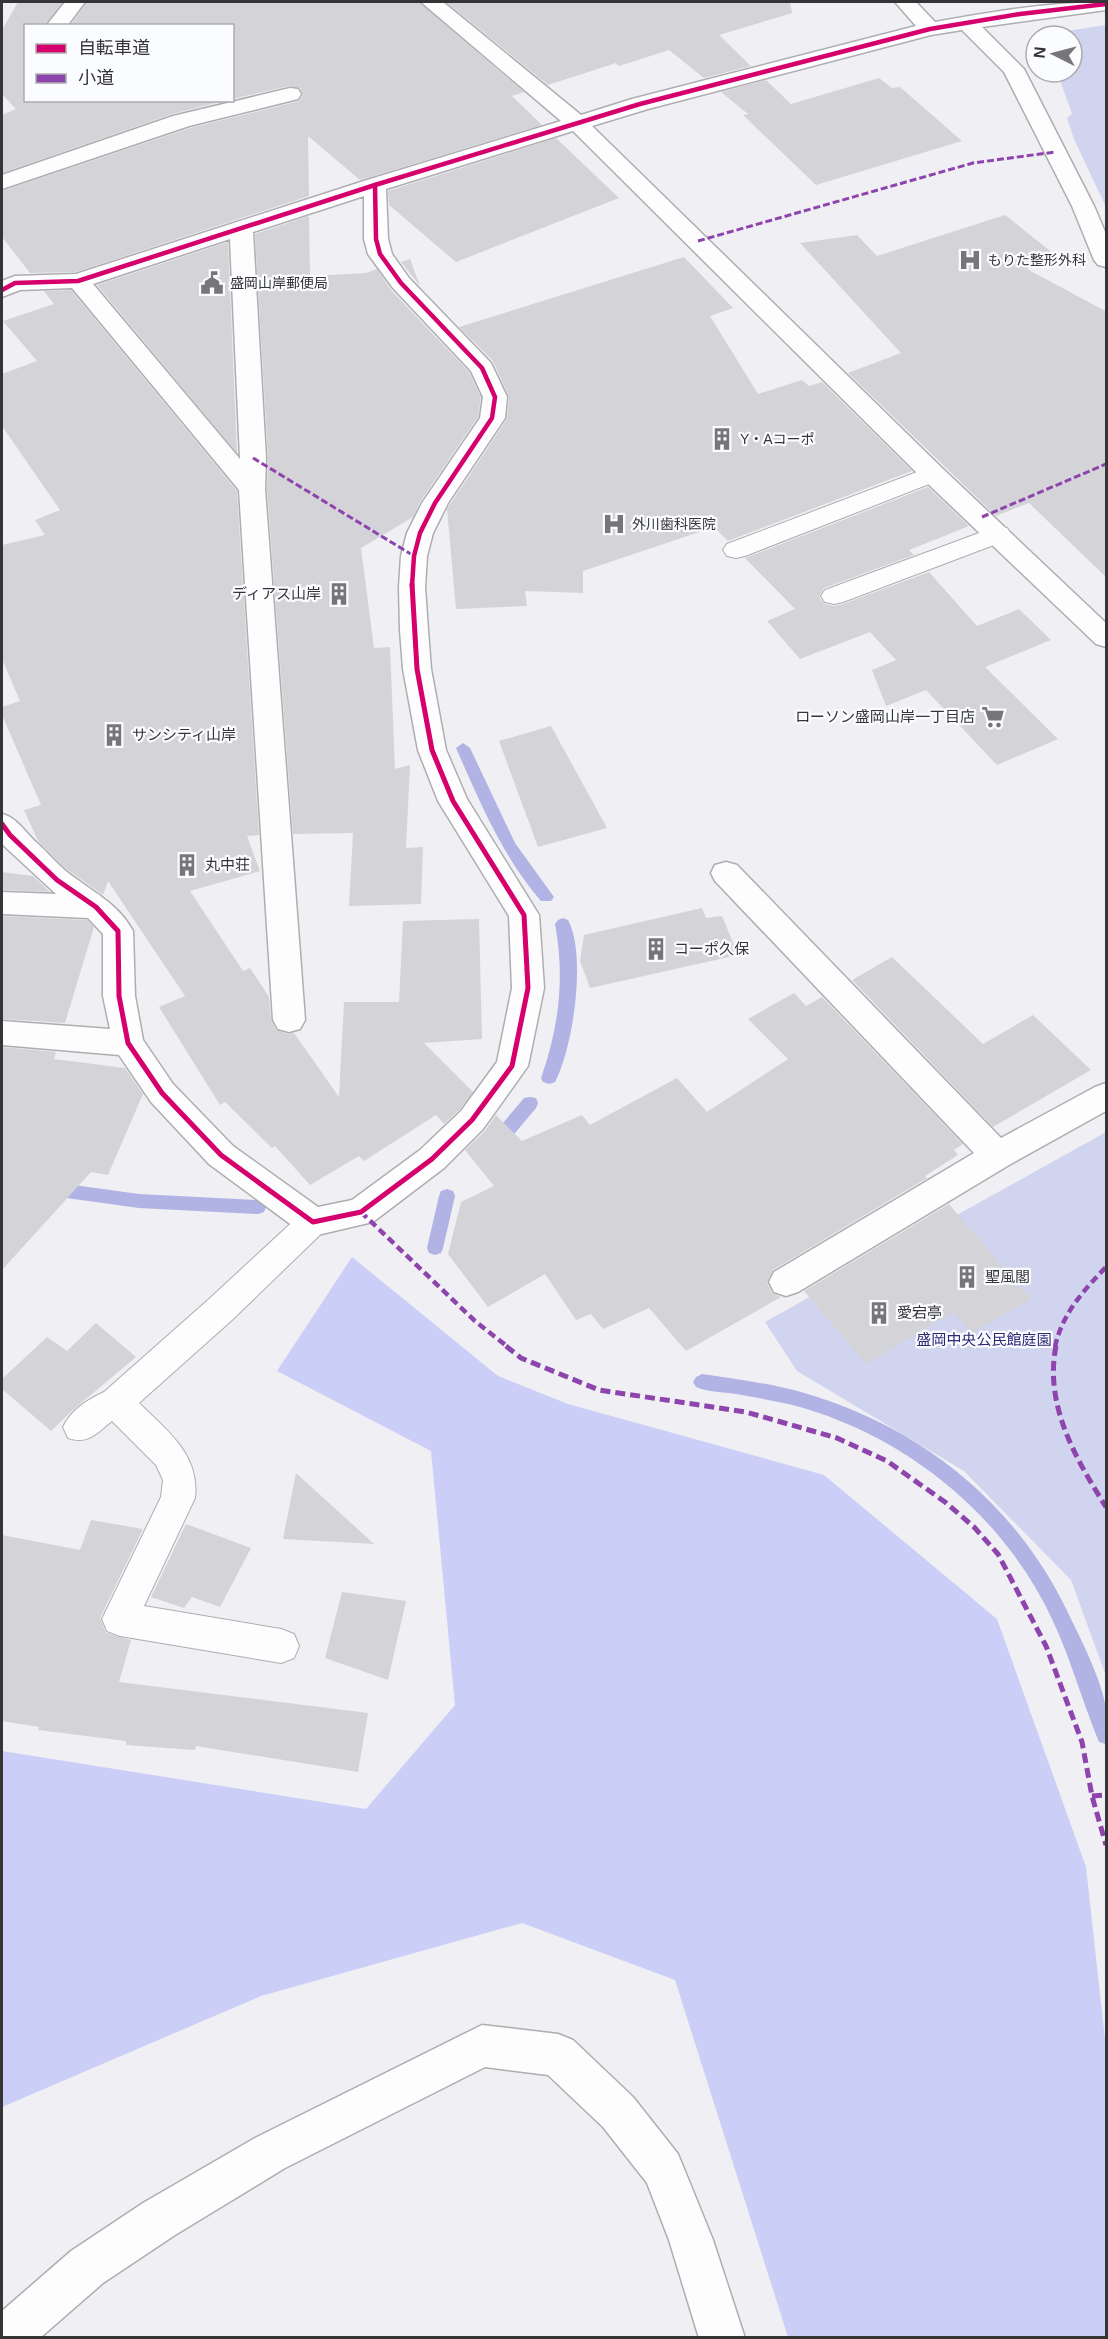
<svg xmlns="http://www.w3.org/2000/svg" width="1108" height="2339" viewBox="0 0 1108 2339" font-family="Helvetica,'Noto Sans JP',sans-serif">
	<style>
		.green { fill: #d1d4ee }
		.forest { fill: #cbcff7 }
		.lines { fill: none; stroke-linecap: round; stroke-linejoin: round }
		.stream { fill: #b0b3e4; fill-rule: evenodd }
		.building { fill: #d4d4d8 }
		.lane-casing { stroke: #aeaeb1; stroke-width: 2 }
		.street-casing { stroke: #aeaeb1; stroke-width: 3 }
		.lane { fill: #fdfdfd; fill-rule: evenodd }
		.street { fill: #fdfdfd; fill-rule: evenodd }
		.quiet-far2 { stroke: #8e44ad; stroke-width: 3; stroke-dasharray: 7 3; stroke-linecap: butt }
		.quiet-far1 { stroke: #8e44ad; stroke-width: 4.5; stroke-dasharray: 8 4.5; stroke-linecap: butt }
		.quiet { stroke: #8e44ad; stroke-width: 5; stroke-dasharray: 10 5; stroke-linecap: butt }
		.cycleway-far1-casing { stroke: #fbfcff; stroke-width: 8 }
		.cycleway-casing { stroke: #fbfcff; stroke-width: 9 }
		.cycleway-far1 { stroke: #d6006c; stroke-width: 4.5 }
		.cycleway { stroke: #d6006c; stroke-width: 5 }
		.labels { text-anchor: middle; stroke-width: 4.5; stroke-linejoin: round; paint-order: stroke }
		.far-poi-label { font-size: 14px; fill: #353538; stroke: #fbfcff; text-anchor: start }
		.poi-label { font-size: 15px; fill: #353538; stroke: #fbfcff; text-anchor: start }
		.park-label { font-size: 15px; fill: #2f2877; stroke: #fbfcff }
	</style>
	<rect width="100%" height="100%" fill="#efeff4"/>
	<g class="green">
		<polygon points="1106,25 1106,207 1074,139 1067,118 1072,114 1057,72 1072,72 1072,36 1036,36 1036,39 1034,36"/>
		<polygon points="1106,1132 1106,1676 1071,1580 964,1471 797,1371 765,1322"/>
	</g>
	<polygon class="forest" points="352,1257 498,1376 568,1404 824,1475 997,1619 1086,1867 1106,2048 1106,2337 788,2337 675,1980 522,1923 261,1996 2,2107 2,1751 366,1809 455,1705 431,1451 277,1371"/>
	<g class="lines">
		<g class="stream">
			<path d="M463,743L470,748L515,843L554,897L551,901H541C502,856 480,802 456,748Z"/>
			<path d="M563,918L568,920C587,955 573,1048 555,1082L549,1084L543,1082L541,1078C559,1027 565,978 555,924L558,920Z"/>
			<polygon points="530,1097 536,1098 538,1103 536,1108 510,1139 504,1141 498,1139 496,1134 498,1129 524,1098"/>
			<polygon points="52,1182 139,1194 258,1200 264,1202 266,1207 264,1212 258,1214 139,1208 52,1196 46,1194 44,1189 46,1184"/>
			<polygon points="447,1189 453,1191 455,1196 443,1248 441,1253 435,1255 429,1253 427,1248 439,1196 441,1191"/>
			<path d="M702,1374C735,1379 768,1383 801,1392C921,1426 1019,1505 1071,1619C1083,1643 1102,1682 1106,1708C1108,1719 1106,1733 1106,1744L1099,1742C1082,1701 1071,1659 1052,1619C1006,1521 918,1446 816,1412C790,1403 763,1399 736,1394C723,1392 708,1392 696,1387L693,1382L696,1377Z"/>
		</g>
	</g>
	<g class="building">
		<polygon points="18,2 63,2 44,26 26,26 26,100 228,100 172,114 2,173 2,115 16,109 2,94 2,30"/>
		<polygon points="87,2 419,2 524,92 512,96 542,125 360,180 308,136 309,196 76,272 30,273 2,237 2,191 190,128 299,101 303,95 300,88 289,86 232,99 232,26 70,26"/>
		<polygon points="446,2 790,2 792,13 719,35 751,66 704,78 669,50 619,66 616,63 548,85"/>
		<polygon points="879,78 892,88 900,87 962,141 816,185 743,115 748,114 721,92 766,80 791,104"/>
		<polygon points="556,138 619,198 456,262 389,205 388,191"/>
		<polygon points="1005,215 1059,258 1027,269 1107,312 1107,578 1029,503 996,516 848,373 901,353 800,243 857,235 877,256"/>
		<polygon points="309,216 310,276 366,273 377,269 391,290 469,372 481,397 478,417 420,502 413,517 361,548 374,648 390,647 395,769 410,765 406,848 423,847 421,904 349,906 353,833 293,834 267,489 268,458 255,234"/>
		<polygon points="228,242 237,453 97,285"/>
		<polygon points="684,257 733,308 710,316 758,394 802,380 809,386 822,382 912,471 728,541 714,527 583,571 583,593 525,591 527,606 456,609 447,509 507,419 509,397 493,361 459,327"/>
		<polygon points="410,259 420,286 401,262"/>
		<polygon points="71,290 237,491 259,835 247,836 260,871 190,891 243,971 250,968 269,997 271,1020 276,1030 288,1034 294,1033 339,1097 344,1002 399,1002 403,921 479,919 482,1039 424,1043 473,1092 459,1110 444,1124 436,1115 364,1161 359,1156 310,1185 275,1146 272,1148 225,1102 220,1105 159,1007 185,996 108,881 103,895 64,867 38,841 24,810 41,805 2,715 2,707 20,701 2,659 2,545 45,535 35,520 60,510 2,426 2,374 37,361 3,321 54,304 44,291"/>
		<polygon points="928,487 969,526 909,550 914,555 824,588 819,597 825,604 834,606 843,604 929,572 977,626 1019,609 1051,640 985,667 1058,739 997,765 926,690 886,706 872,670 896,660 870,632 800,659 767,621 795,609 745,558"/>
		<polygon points="551,726 607,828 538,847 499,741"/>
		<polygon points="2,872 33,876 50,892 2,890"/>
		<polygon points="702,908 706,918 722,916 738,955 590,988 580,961 584,935"/>
		<polygon points="2,916 87,920 94,927 65,1023 2,1019"/>
		<polygon points="892,957 983,1044 1033,1015 1091,1070 993,1127 852,980"/>
		<polygon points="794,993 806,1006 822,997 963,1144 954,1150 958,1155 925,1176 927,1178 773,1270 767,1283 772,1293 781,1297 686,1351 649,1308 603,1329 591,1314 576,1320 545,1274 488,1307 448,1254 461,1202 494,1186 465,1150 485,1131 496,1115 522,1141 582,1115 590,1125 677,1078 707,1112 788,1059 748,1019"/>
		<polygon points="2,1047 56,1052 54,1059 125,1068 143,1094 108,1175 91,1172 2,1270"/>
		<polygon points="949,1204 1031,1299 971,1333 953,1312 866,1364 804,1291"/>
		<polygon points="96,1323 136,1357 74,1409 51,1431 2,1389 2,1379 47,1337 67,1351"/>
		<polygon points="296,1473 374,1544 283,1539"/>
		<polygon points="91,1520 143,1529 100,1618 106,1633 131,1640 119,1682 368,1713 358,1772 196,1746 195,1750 126,1745 126,1741 38,1730 39,1727 2,1721 2,1535 80,1550"/>
		<polygon points="186,1524 251,1548 220,1607 192,1597 184,1608 151,1597"/>
		<polygon points="342,1592 406,1601 388,1680 325,1658"/>
	</g>
	<g class="lines">
		<g class="lane-casing">
			<g id="lane">
				<polygon points="933,466 942,469 945,474 942,479 745,556 736,558 727,556 723,550 727,544"/>
				<polygon points="998,526 1007,528 1011,534 1007,540 843,602 834,604 825,602 821,596 825,590"/>
				<path d="M313,1209L324,1213L329,1222L324,1231L232,1320L139,1403C167,1431 200,1454 195,1498L144,1606L281,1629L294,1634L299,1646L294,1658L281,1663L120,1636L107,1631L102,1619L161,1497L163,1480L156,1465L112,1421C97,1433 88,1445 68,1438L63,1427C71,1410 87,1400 104,1392L208,1300L302,1213Z"/>
			</g>
		</g>
		<g class="street-casing">
			<g id="street">
				<polygon points="65,2 85,2 67,26 46,26"/>
				<path d="M421,2H443L581,115L632,99L916,26L895,2H916L935,22C992,12 1049,2 1106,2V10L982,27L1024,69L1094,206L1106,234V267L1098,265L1094,260L1072,206L1004,72L962,30L931,35L648,109L592,126L942,468L1106,623V647L1096,644L924,480L573,131L386,189L388,239L392,254L409,278L491,363L507,397L505,418L448,503L433,533L427,556L425,587L428,630L431,669L446,750L467,799L539,915L544,988L528,1066L483,1129L444,1168L373,1222L313,1236L301,1232L209,1164L151,1102L119,1055L2,1045V1021L110,1029L103,996V934L88,918L2,914V892L56,894L2,844V814C16,817 25,832 37,843C47,852 56,863 67,872C91,891 118,903 133,931L135,996L143,1040L173,1084L233,1146L318,1207L352,1200L420,1150L461,1111L497,1062L512,988L509,916L438,801L418,750L403,669L400,630L399,587L401,556L407,533L422,503L480,418L483,397L471,371L393,288L368,254L364,239V196L253,232L266,458L265,489L305,1020L300,1029L289,1032L278,1029L273,1020L239,490L72,288L20,290L2,297V281L15,276L76,274L367,180L561,121ZM230,239L240,458V459L93,284Z"/>
				<polygon points="290,88 298,89 301,94 298,99 189,126 2,189 2,175 173,116"/>
				<polygon points="726,862 737,865 1001,1138 1095,1087 1106,1083 1106,1111 1009,1165 798,1292 786,1296 774,1292 769,1282 774,1272 974,1153 715,881 711,873 715,865"/>
				<polygon points="482,2025 558,2034 573,2040 633,2097 678,2154 713,2240 745,2338 699,2338 669,2240 647,2183 603,2127 548,2075 485,2067 285,2168 175,2235 103,2283 40,2338 2,2338 2,2311 71,2251 143,2203 255,2138"/>
			</g>
		</g>
		<use href="#lane" class="lane"/>
		<use href="#street" class="street"/>
		<g class="quiet-far2">
			<polyline points="698,241 973,163 1055,152"/>
			<polyline points="253,458 414,556"/>
			<polyline points="982,517 1106,464"/>
		</g>
		<g class="quiet-far1">
			<polyline points="361,1212 475,1321 508,1347"/>
			<path d="M1055,1347C1062,1314 1083,1291 1106,1267"/>
		</g>
		<g class="quiet">
			<polyline points="506,1346 521,1358 599,1390 746,1412 837,1438 887,1461 945,1502 974,1527 998,1554 1046,1646 1082,1742 1092,1796 1106,1845"/>
			<path d="M1056,1346C1044,1405 1076,1459 1106,1507"/>
			<polyline points="1092,1796 1106,1795"/>
		</g>
		<g class="cycleway-far1-casing">
			<g id="cycleway-far1">
				<polyline points="375,185 376,239 380,254 401,283 482,368 495,397 492,418 435,503 420,533 414,556 412,586"/>
				<polyline points="2,290 15,283 78,281 375,185 640,104 930,29 1020,14 1106,4"/>
			</g>
		</g>
		<g class="cycleway-casing">
			<polyline id="cycleway" points="2,824 10,835 57,880 96,907 118,931 119,996 128,1043 162,1093 221,1155 313,1222 361,1212 432,1159 472,1120 512,1066 528,988 524,915 453,801 432,750 417,669 412,584"/>
		</g>
		<use href="#cycleway-far1" class="cycleway-far1"/>
		<use href="#cycleway" class="cycleway"/>
	</g>
	<defs>
		<g id="hospital-bare" transform="scale(1.8)"><path d="M-5-5h3v3.5h4V-5h3V5h-3V1.5h-4V5h-3Z" fill="#76767a" stroke="#fbfcff" stroke-width="2.5" paint-order="stroke"/></g>
		<g id="civic-bare" transform="scale(1.8)"><path d="M-.6-6.5H3V-4.5H.6V-3L4-1V1h2V6H-6V1h2V-1L-.6-3ZM-1.2 2.5V6h2.4V2.5Z" fill="#76767a" stroke="#fbfcff" stroke-width="2.5" paint-order="stroke"/></g>
		<g id="building-bare" transform="scale(1.8)"><path d="M-4-6H4V6H1V3H-1V6H-4ZM-2.5-4.3h1.7v1.8h-1.7ZM.8-4.3h1.7v1.8H.8ZM-2.5-1h1.7V.8h-1.7ZM.8-1h1.7V.8H.8Z" fill="#76767a" stroke="#fbfcff" stroke-width="2.5" paint-order="stroke"/></g>
		<g id="supermarket-bare" transform="scale(1.8)"><path d="M-6-5.5h2.5l.6 2H6L4.5 2H-2.5L-4.4-4H-6ZM-1.5 3.2a1.3 1.3 0 1 0 .1 0ZM3 3.2a1.3 1.3 0 1 0 .1 0Z" fill="#76767a" stroke="#fbfcff" stroke-width="2.5" paint-order="stroke"/></g>
	</defs>
	<g fill-rule="evenodd">
		<use href="#hospital-bare" x="970" y="260"/>
		<use href="#civic-bare" x="212" y="283"/>
		<use href="#building-bare" x="722" y="439"/>
		<use href="#hospital-bare" x="614" y="524"/>
		<use href="#building-bare" x="339" y="594"/>
		<use href="#supermarket-bare" x="993" y="717"/>
		<use href="#building-bare" x="114" y="735"/>
		<use href="#building-bare" x="187" y="865"/>
		<use href="#building-bare" x="656" y="949"/>
		<use href="#building-bare" x="967" y="1277"/>
		<use href="#building-bare" x="879" y="1313"/>
	</g>
	<g class="labels">
		<g class="far-poi-label">
			<text x="988" y="265">もりた整形外科</text>
			<text x="230" y="288">盛岡山岸郵便局</text>
			<text x="740" y="444">Y・Aコーポ</text>
			<text x="632" y="529">外川歯科医院</text>
		</g>
		<g class="poi-label">
			<text x="321" y="599" text-anchor="end">ディアス山岸</text>
			<text x="975" y="722" text-anchor="end">ローソン盛岡山岸一丁目店</text>
			<text x="132" y="740">サンシティ山岸</text>
			<text x="205" y="870">丸中荘</text>
			<text x="674" y="954">コーポ久保</text>
			<text x="985" y="1282">聖風閣</text>
			<text x="897" y="1318">愛宕亭</text>
		</g>
		<g class="park-label">
			<text x="984" y="1345">盛岡中央公民館庭園</text>
		</g>
	</g>
	<rect width="1108" height="2339" fill="none" stroke="#353538" stroke-width="6"/>
	<rect x="24" y="24" width="210" height="78" fill="#fbfcff" stroke="#acacaf" stroke-width="1.5"/>
	<rect x="36" y="44" width="30" height="9" fill="#d6006c" stroke="#acacaf" stroke-width="1.5"/>
	<text x="78" y="54" font-size="18" fill="#353538">自転車道</text>
	<rect x="36" y="74" width="30" height="9" fill="#8e44ad" stroke="#acacaf" stroke-width="1.5"/>
	<text x="78" y="84" font-size="18" fill="#353538">小道</text>
	<g transform="translate(1054 54) rotate(276)"><circle r="28" fill="#fbfcff" stroke="#acacaf" stroke-width="1.5"/>
	<path d="M0-4.5L10 22L0 15L-10 22Z" fill="#76767a"/>
	<text y="-9" font-size="16" font-weight="bold" text-anchor="middle" fill="#353538">N</text>
	</g>
</svg>
